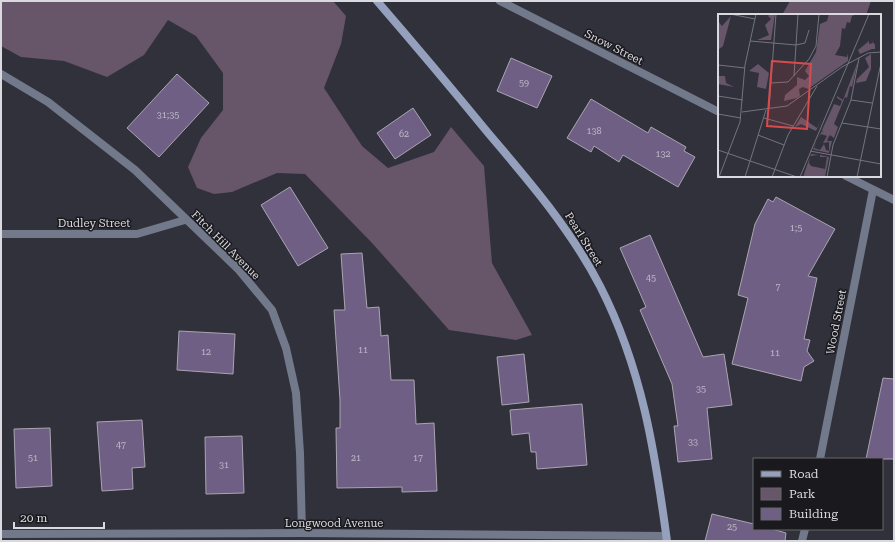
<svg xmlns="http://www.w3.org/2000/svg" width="895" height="542" viewBox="0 0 895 542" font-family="'Roboto Serif',serif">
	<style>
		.green { fill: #675569 }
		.building { fill: #6f5f84; stroke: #aaa5b1 }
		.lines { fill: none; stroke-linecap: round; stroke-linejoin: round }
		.street { stroke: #72798a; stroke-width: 8 }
		.secondary { stroke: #95a0bc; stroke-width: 8 }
		.labels { text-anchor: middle; stroke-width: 3; stroke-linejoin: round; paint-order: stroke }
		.number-label { font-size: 9px; fill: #bebac8 }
		.street-label { font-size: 11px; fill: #d9d9df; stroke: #19191e }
		.inset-road { fill: none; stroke: #74747d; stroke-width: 1 }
		.view { fill: #d74b4d; fill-opacity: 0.15; stroke: #d74b4d; stroke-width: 2 }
		.inset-edge { fill: none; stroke: #d9d9df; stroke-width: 2 }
	</style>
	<rect width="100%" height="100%" fill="#31313b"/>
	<g class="green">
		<polygon points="1,1 333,1 346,16 341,44 324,88 362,146 388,168 434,152 451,127 484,166 492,263 532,335 516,340 449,330 373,244 305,174 277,173 232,192 214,194 197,188 188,167 201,138 223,110 223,73 196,36 168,20 144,55 107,77 64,61 21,57 1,46"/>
		<polygon points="790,1 871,1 866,15 782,15"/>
	</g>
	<g class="building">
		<polygon points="511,58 552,76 537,108 497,91"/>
		<polygon points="177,74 209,103 159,157 127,128"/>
		<polygon points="591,99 648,133 651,127 686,147 684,151 695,157 678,187 623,155 619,162 594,146 591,152 567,138"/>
		<polygon points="413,108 431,135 395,159 377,133"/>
		<polygon points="290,187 328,248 298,266 261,205"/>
		<polygon points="776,197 835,229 808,276 817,278 804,339 810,340 807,351 814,361 804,367 801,381 732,364 748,298 738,295 755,224 768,199 773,202"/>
		<polygon points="650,235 703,357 724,354 732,405 707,408 712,459 678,462 674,426 678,426 672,384 640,310 646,307 620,248"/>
		<polygon points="362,253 367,308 379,307 381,336 388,335 391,380 414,380 416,424 434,423 437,491 402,492 402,487 337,488 336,428 340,428 340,400 334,310 345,310 341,254"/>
		<polygon points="179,331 235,334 233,374 177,370"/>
		<polygon points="524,354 529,402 502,405 497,357"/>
		<polygon points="883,378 894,379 894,459 866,459"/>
		<polygon points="582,404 587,465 537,469 536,452 531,452 529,433 512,435 510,410"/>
		<polygon points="142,420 145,467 132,468 133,489 102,491 97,422"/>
		<polygon points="50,428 52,486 16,488 14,429"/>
		<polygon points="242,436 244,493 206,494 205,437"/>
		<polygon points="712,514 754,524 754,529 772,529 786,533 785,541 705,541"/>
	</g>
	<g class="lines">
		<g class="street">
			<polyline points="500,1 719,112"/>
			<polyline points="1,74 48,102 135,170 238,269 272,310 286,348 296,393 300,453 302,533"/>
			<polyline points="846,176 894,200"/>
			<polyline points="1,234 137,234 185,220"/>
			<polyline points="820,459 873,190"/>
			<polyline points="1,534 302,533 666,536"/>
			<polyline points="802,541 805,529"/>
		</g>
		<path class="secondary" d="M377,1C415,45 452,89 489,134C530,182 571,230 600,286C642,368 655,452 667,541"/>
	</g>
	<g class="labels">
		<g class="number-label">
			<text x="524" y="86">59</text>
			<text x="168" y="118">31;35</text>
			<text x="594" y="134">138</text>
			<text x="404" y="137">62</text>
			<text x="663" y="157">132</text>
			<text x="796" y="231">1;5</text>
			<text x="651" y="281">45</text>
			<text x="778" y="290">7</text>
			<text x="363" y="353">11</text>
			<text x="206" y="355">12</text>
			<text x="775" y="356">11</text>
			<text x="701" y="392">35</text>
			<text x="693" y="445">33</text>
			<text x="121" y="448">47</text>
			<text x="33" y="461">51</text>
			<text x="356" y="461">21</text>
			<text x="418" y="461">17</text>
			<text x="224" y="468">31</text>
			<text x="732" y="530">25</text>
		</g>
		<g class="street-label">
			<text transform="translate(614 47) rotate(27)" y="4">Snow Street</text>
			<text x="94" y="227">Dudley Street</text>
			<text transform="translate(584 239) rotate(58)" y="4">Pearl Street</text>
			<text transform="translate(226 245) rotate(45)" y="4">Fitch Hill Avenue</text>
			<text transform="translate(836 322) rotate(-79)" y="4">Wood Street</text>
			<text x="334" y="527">Longwood Avenue</text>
		</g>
	</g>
	<g transform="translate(718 14)">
		<rect width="163" height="163" fill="#31313b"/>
		<path d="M52,0H57L53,26H39L51,21L47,11L53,5L50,2ZM111,0H138L134,2L132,9L129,8L127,15L124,14L122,32L117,41L129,43L130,39V47L90,75L85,73L81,75L82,82L79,84L66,87L67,81L79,71V63L87,66L91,62L87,57L98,38L102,10L109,7ZM13,2L5,32L0,36V7L4,12ZM153,25L157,31V35H154L155,31L154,35L142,40L140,36L151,27V30L155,29ZM153,40V55L148,67L138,69L139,65L151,53L147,44ZM140,47L134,73L132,72L129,84L127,83L116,110L120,113L116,124L112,121L110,124L109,127H114L111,139L97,136L95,135L99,127L96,134L102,136L106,130L108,136L111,137V128L105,129L109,122L103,120L100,124L104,117L106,119L104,116L116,90L122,92L124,87L119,84V82L125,86ZM40,50L51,59L48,75L39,73L41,59L31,57ZM0,62H7L8,69L16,73L0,70ZM106,100L98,117L83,110L77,113L83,103L99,114ZM93,140H94L100,141L92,142L91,149L93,152L107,155L109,143H102V141L111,143L107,163H85Z" fill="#675569"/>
		<path class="inset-road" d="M12,0L37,5M32,27L78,31L87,29L91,16M0,51L27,54M76,62L80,0M53,69L70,68L91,45L98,32L101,0M0,82L25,86M133,86L154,89M51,95L58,0M24,98L69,92L124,53L150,39L163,38M0,100L23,104M46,104L75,112M124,109L163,115M40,121L66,131M0,136L79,163M92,137L163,150M1,163L22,108L27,51L38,0M27,163L48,96M54,163L70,121L99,72M82,163L151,0M109,163L115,131L133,86L141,44M139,163L163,49"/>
		<path class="view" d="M54,47L93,50L89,115L49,112Z"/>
		<rect width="163" height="163" class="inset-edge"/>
	</g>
	<rect width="895" height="542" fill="none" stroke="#d9d9df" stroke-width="4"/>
	<rect x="753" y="458" width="130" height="72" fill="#19191e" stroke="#66666b"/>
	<rect x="761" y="471" width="20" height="6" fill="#95a0bc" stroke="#66666b"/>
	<text x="789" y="478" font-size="12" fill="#d9d9df">Road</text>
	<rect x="761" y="488" width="20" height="12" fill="#675569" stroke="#66666b"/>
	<text x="789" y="498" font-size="12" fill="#d9d9df">Park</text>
	<rect x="761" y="508" width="20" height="12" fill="#6f5f84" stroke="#66666b"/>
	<text x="789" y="518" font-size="12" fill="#d9d9df">Building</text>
	<path d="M14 522v6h90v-6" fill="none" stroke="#d9d9df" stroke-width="2"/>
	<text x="20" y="522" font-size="12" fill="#d9d9df" stroke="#19191e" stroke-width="3" paint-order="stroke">20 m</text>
</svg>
